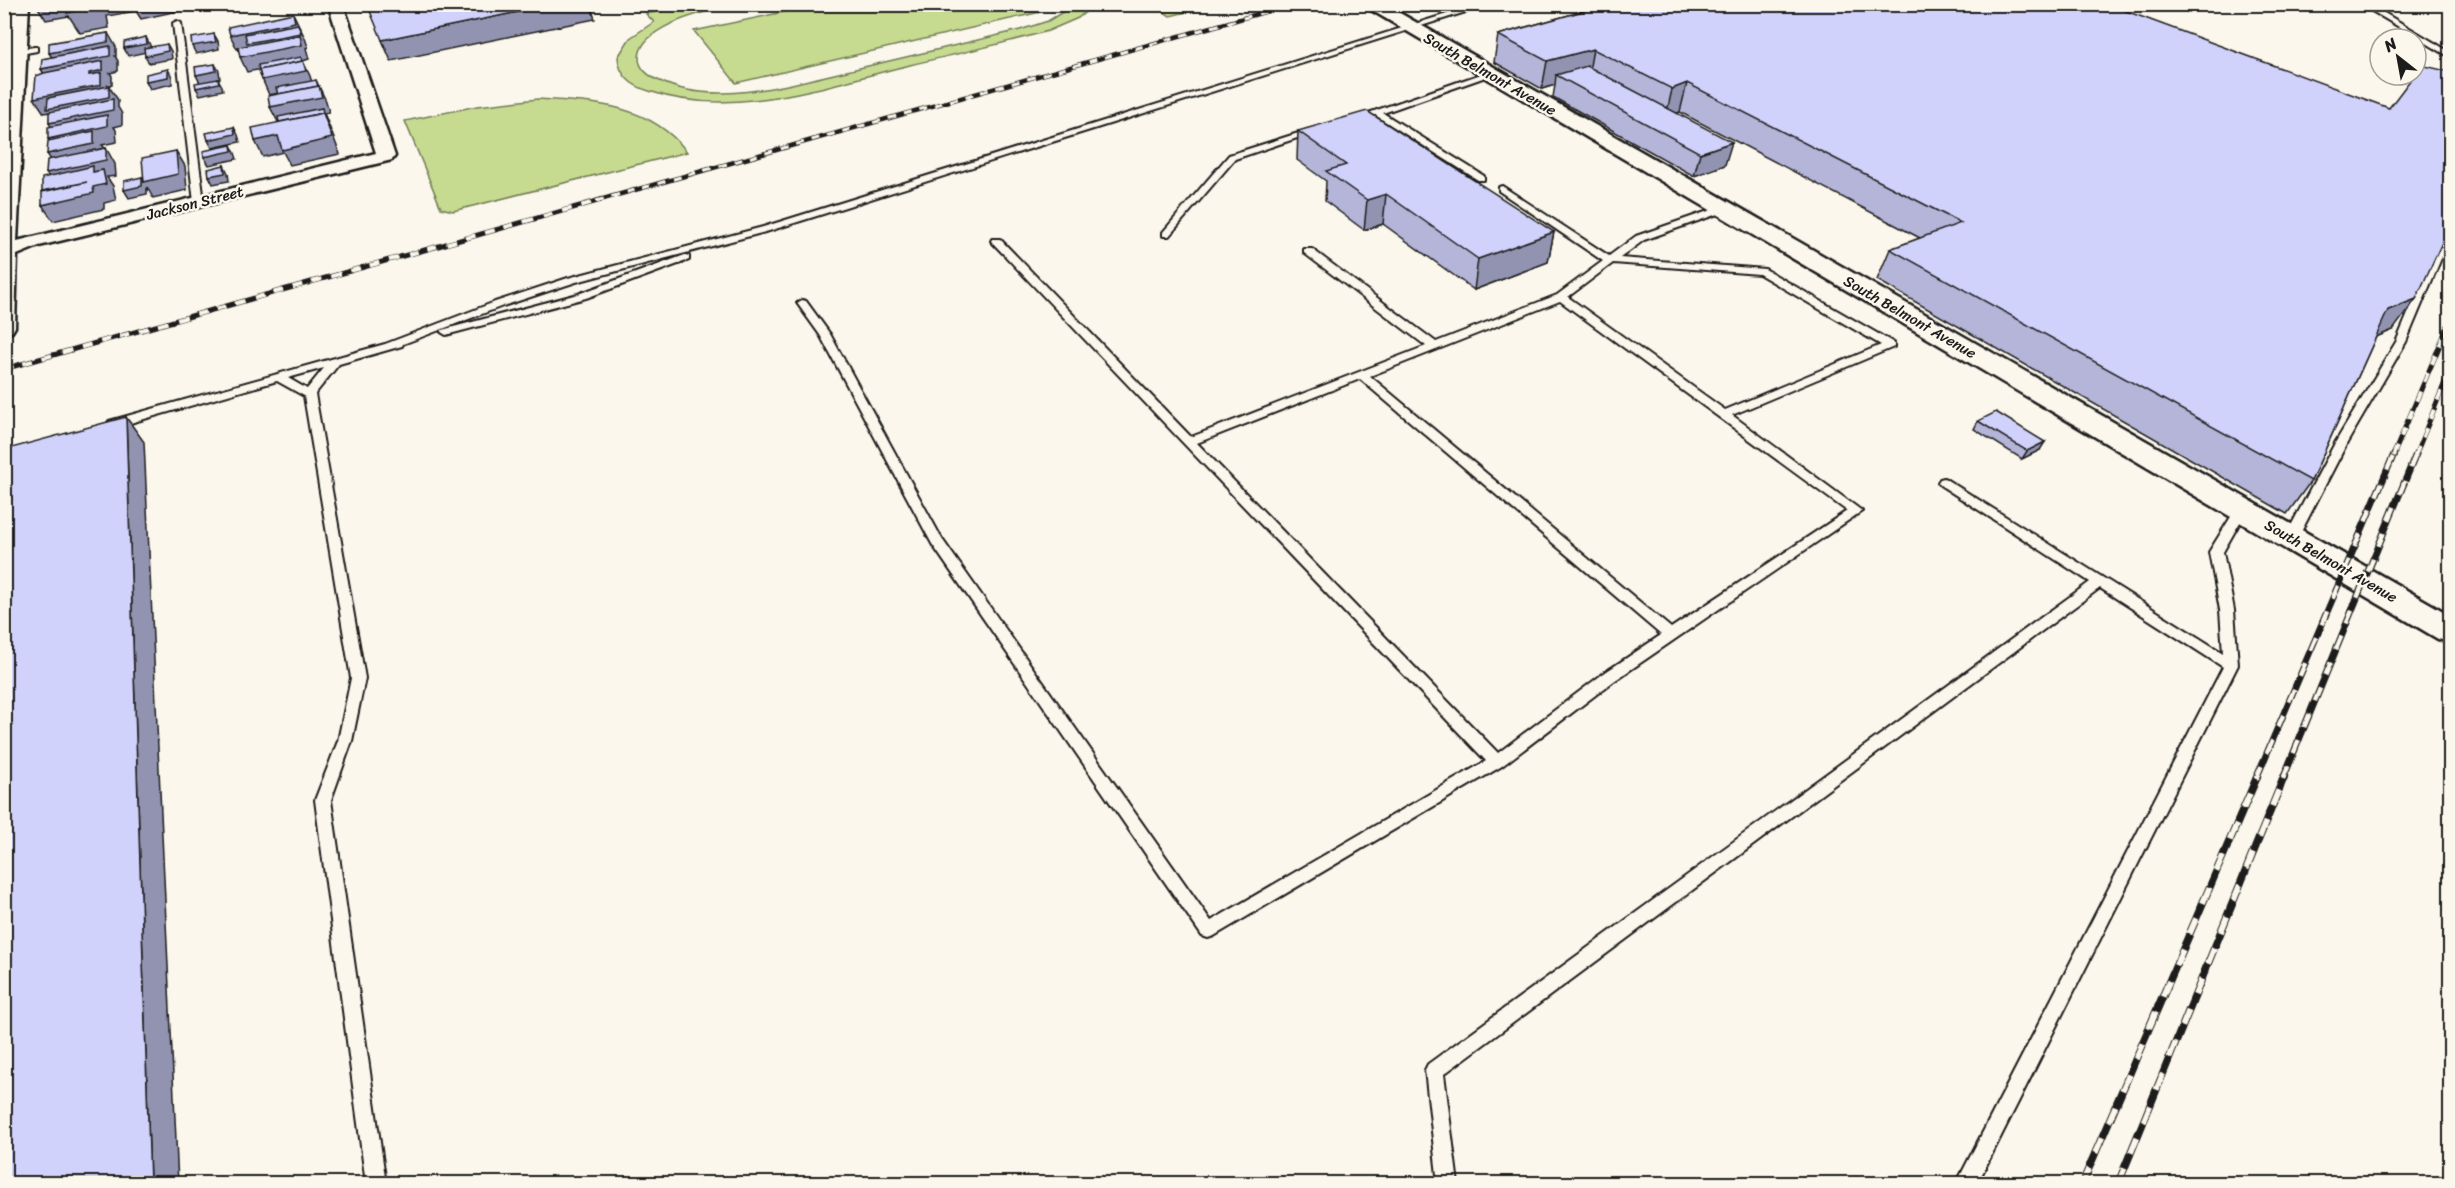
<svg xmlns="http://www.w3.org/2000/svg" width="2455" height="1188" viewBox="0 0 2455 1188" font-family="Sriracha,sans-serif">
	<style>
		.green { fill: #c6db90; stroke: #717c56; stroke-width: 1.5 }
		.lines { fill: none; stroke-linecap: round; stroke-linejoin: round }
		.service-casing { stroke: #1c1c1c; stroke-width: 4 }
		.minor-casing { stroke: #1c1c1c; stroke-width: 5 }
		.secondary-casing { stroke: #1c1c1c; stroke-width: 5 }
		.service { fill: #fbf7ec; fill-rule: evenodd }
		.minor { fill: #fbf7ec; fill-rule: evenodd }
		.secondary { fill: #fbf7ec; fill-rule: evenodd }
		.rail-far3-casing { stroke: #1c1c1c; stroke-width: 4.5 }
		.rail-far2-casing { stroke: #1c1c1c; stroke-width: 5 }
		.rail-far1-casing { stroke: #1c1c1c; stroke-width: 7 }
		.rail-casing { stroke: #1c1c1c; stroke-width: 8 }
		.rail-far3 { stroke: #fbf7ec; stroke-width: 3; stroke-dasharray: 8; stroke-linecap: butt }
		.rail-far2 { stroke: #fbf7ec; stroke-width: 4; stroke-dasharray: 10; stroke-linecap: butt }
		.rail-far1 { stroke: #fbf7ec; stroke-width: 4.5; stroke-dasharray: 14; stroke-linecap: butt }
		.rail { stroke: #fbf7ec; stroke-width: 6; stroke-dasharray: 17; stroke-linecap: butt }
		.wall { fill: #b4b5d8; stroke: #1c1c1c; stroke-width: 1.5 }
		.shaded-wall { fill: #9293b0; stroke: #1c1c1c; stroke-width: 1.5 }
		.building { fill: #d1d2fb; stroke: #1c1c1c; stroke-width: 1.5 }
		.labels { text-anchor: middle; stroke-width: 5; stroke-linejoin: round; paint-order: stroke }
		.far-street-label { font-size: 15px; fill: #1c1c1c; stroke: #fbf7ec }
	</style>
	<rect width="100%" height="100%" fill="#fbf7ec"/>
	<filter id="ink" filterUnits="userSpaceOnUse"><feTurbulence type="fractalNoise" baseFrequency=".0167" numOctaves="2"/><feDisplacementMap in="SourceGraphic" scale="12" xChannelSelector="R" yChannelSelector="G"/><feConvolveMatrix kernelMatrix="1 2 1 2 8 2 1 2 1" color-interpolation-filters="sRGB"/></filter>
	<g filter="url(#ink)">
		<g class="green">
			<polygon points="1030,4 1040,12 736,83 694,31 817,5"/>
			<path d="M691,5H735C710,10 640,25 639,58C639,69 650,77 660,81C699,100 750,93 792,84L1020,30L1048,21L1074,5H1094L1078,18L1048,31C1002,44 956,54 910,65C827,85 733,120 649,91C632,86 619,76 618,57L630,38L654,22L646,14Z"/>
			<polygon points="1153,5 1217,5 1170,16"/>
			<path d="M538,99C594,102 650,104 687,152L453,211L441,208L405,121L477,106Z"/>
		</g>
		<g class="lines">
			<g class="service-casing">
				<g id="service">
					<path d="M1479,4H1491L769,231L576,282L503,306L403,344L402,346L339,364L315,394L365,678L352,741L331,800L386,1184H366L315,800L338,741L351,678L304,396L277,381L113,428L109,427L107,424L109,421L385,344L495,302L568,278L763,227ZM324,368L307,389L288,378Z"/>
					<polygon points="1584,4 1594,4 1604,11 1597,13"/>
					<polygon points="2360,4 2369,4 2450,52 2450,57"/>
					<polygon points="177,21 181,23 204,202 199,205 194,202 173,23"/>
					<polygon points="34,47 37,47 37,51 4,57 4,52"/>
					<polygon points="1487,72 1494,74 1383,113 1484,176 1484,180 1478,180 1375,115 1355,122 1351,119"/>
					<polygon points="1311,129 1318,131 1235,159 1169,236 1163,236 1163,232 1229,155"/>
					<path d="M1502,186L1609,256L1636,236L1720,207H1726V211L1644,240L1620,258L1765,269L1894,343V347L1732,415L1862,511L1614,681L1502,766L1214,936L1208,938L1202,936L932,544L820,335L797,303L802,300L806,301L830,334L942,539L1211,921L1486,761L991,241L992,239H1000L1191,437L1426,346L1304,253V249H1312L1436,342L1557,295L1603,261L1499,191V187ZM1613,263L1759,274L1881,345L1725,410L1568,297ZM1560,301L1847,511L1671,628L1370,376ZM1360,379L1661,635L1604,673L1498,753L1197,443Z"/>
					<polygon points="2450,224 2450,237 2406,342 2347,443 2302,530 2292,539 2282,539 2281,536 2292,524 2335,443 2396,342 2445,227"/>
					<polygon points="685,255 689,256 689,260 586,298 446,335 441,332 442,330 578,294"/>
					<polygon points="1944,478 2223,653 2220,610 2209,552 2237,507 2241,506 2247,510 2223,552 2234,610 2238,665 1977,1184 1956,1184 2223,667 2100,588 1444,1074 1458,1184 1438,1184 1425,1070 1428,1064 2090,582 1940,485 1938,482 1940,479"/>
				</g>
			</g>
			<g class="minor-casing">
				<polygon id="minor" points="13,4 29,4 17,241 376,153 328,4 343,4 395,156 392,160 39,246 17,255 15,327 12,332 4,333 4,134"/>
			</g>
			<g class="secondary-casing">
				<polygon id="secondary" points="1361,4 1384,4 2450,615 2450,642 2438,639"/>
			</g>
			<use href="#service" class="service"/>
			<use href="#minor" class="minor"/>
			<use href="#secondary" class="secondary"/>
			<g class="rail-far3-casing">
				<polyline id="rail-far3" points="596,201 1293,4"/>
			</g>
			<g class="rail-far2-casing">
				<g id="rail-far2">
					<polyline points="4,369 601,200"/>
					<polyline points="2393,456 2450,321"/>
					<polyline points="2415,456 2450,370"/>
				</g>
			</g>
			<g class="rail-far1-casing">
				<g id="rail-far1">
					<polyline points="2256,779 2394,454"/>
					<polyline points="2283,779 2416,454"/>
				</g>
			</g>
			<g class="rail-casing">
				<g id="rail">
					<polyline points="2082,1184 2257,777"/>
					<polyline points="2118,1184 2284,777"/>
				</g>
			</g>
			<use href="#rail-far3" class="rail-far3"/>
			<use href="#rail-far2" class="rail-far2"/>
			<use href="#rail-far1" class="rail-far1"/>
			<use href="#rail" class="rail"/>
		</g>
		<g class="wall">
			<polygon points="1608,4 2393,330 2376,337 2311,481 2287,514 1877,280 1890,249 1920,238 1680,112 1676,113 1725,165 1694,176 1553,97 1555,85 1542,89 1494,62 1498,35"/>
			<polygon points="1298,131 1554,232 1548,262 1474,290 1383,224 1364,230 1325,201 1326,181 1297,160"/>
			<polygon points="1978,421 2040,450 2022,459 1974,429"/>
		</g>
		<g class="shaded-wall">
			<polygon points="44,4 177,4 178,11 141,19 136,11 107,16 109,28 80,33 69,16 46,20 37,6"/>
			<polygon points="557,4 590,4 595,19 391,61 382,40"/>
			<polygon points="293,13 305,38 308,47 306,48 309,59 303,61 310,76 313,86 269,95 260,74 302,61 247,72 240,57 249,47 237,49 230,35"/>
			<polygon points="108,33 116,47 116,56 115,56 118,61 118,71 110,73 112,76 112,85 108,85 118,100 118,107 122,114 122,125 114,127 116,130 117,142 102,145 104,147 104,160 57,169 47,154 57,152 48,139 57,137 49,123 50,112 44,113 34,98 50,84 41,69 57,66 49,53"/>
			<polygon points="214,34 218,41 219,49 196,54 192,46"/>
			<polygon points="146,37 150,45 151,51 128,56 124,48"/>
			<polygon points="167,44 171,51 172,59 149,63 145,56"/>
			<polygon points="1593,49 1588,77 1556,75 1555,85 1542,89 1547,61"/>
			<polygon points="215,64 219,71 220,79 218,79 222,86 223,90 200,95 196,88 200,83 196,75"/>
			<polygon points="168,69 172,77 172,84 150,89 146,81"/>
			<polygon points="316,80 326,101 329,112 324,113 340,154 290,165 283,152 263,157 255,141 278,122 270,107"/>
			<polygon points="1687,83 1680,112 1666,117 1672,89"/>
			<polygon points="234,127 238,135 240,142 212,148 208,140"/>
			<polygon points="1732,142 1725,165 1694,176 1700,153"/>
			<polygon points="231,145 235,153 237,159 209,165 204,157"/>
			<polygon points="106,148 115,164 116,176 107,177 113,186 116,200 104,203 104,209 53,221 42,205 50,203 42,191 56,188 46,173"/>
			<polygon points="176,151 185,166 187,190 153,198 147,187 147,194 129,198 124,190 142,177 144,182"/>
			<polygon points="224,165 228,173 229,181 213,184 209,176"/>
			<polygon points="1386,194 1383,224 1364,230 1367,200"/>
			<polygon points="1554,232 1548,262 1474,290 1478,259"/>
			<polygon points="2416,299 2393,330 2366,341 2388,310"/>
			<polygon points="126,417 144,442 178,1184 150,1184"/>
			<polygon points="2045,442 2040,450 2022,459 2027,451"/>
		</g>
		<g class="building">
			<polygon points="68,4 96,4 96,7 67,13"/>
			<polygon points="367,4 557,4 382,40"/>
			<polygon points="1608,4 2107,4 2389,108 2414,75 2416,75 2416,72 2421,65 2451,72 2451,223 2416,299 2388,310 2311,481 1890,249 1961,223 1687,83 1672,89 1593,49 1547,61 1498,35"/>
			<polygon points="293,13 295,22 230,35 228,27"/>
			<polygon points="298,24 301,33 247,43 245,34"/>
			<polygon points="108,33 108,42 49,53 49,43"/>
			<polygon points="214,34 216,42 192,46 191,38"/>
			<polygon points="300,35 302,45 240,57 238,47"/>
			<polygon points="146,37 147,44 124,48 124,42"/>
			<polygon points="167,44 168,51 145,56 144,48"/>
			<polygon points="110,46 110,56 41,69 42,59"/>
			<polygon points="301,57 302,61 259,70 260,74 258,65"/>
			<polygon points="103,61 103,70 89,73 89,75 101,73 101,85 34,98 36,76 44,73"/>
			<polygon points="303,61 306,71 262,80 259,70"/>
			<polygon points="215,64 216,71 196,75 195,67"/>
			<polygon points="1587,66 1732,142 1700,153 1556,75"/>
			<polygon points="168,69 168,77 146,81 146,74"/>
			<polygon points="218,79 219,83 196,88 195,83"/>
			<polygon points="316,80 318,86 278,94 276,88"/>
			<polygon points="109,86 109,97 47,109 48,98"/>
			<polygon points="319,86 322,97 270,107 268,96"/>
			<polygon points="113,99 113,110 49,123 49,112"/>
			<polygon points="322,108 324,117 323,113 279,122 278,117"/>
			<polygon points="1367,111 1554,232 1478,259 1386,194 1367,200 1326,171 1346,165 1298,131"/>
			<polygon points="323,113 332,138 282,150 278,136 255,141 252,128"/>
			<polygon points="107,115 107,126 48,139 48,127"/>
			<polygon points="234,127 235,134 208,140 206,133"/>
			<polygon points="94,131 94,144 47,154 48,141"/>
			<polygon points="231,145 232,151 204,157 203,151"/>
			<polygon points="106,148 106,160 46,173 47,160"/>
			<polygon points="176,151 178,174 144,182 142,158"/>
			<polygon points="224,165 225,173 209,176 208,169"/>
			<polygon points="93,166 93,172 103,170 106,184 93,187 94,193 42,205 42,192 87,182 42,191 42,178"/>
			<polygon points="142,177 142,186 124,190 124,181"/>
			<polygon points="1996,412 2045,442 2027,451 1978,421"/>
			<polygon points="126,417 150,1184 4,1184 4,450"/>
		</g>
	</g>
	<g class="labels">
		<g class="far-street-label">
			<text transform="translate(1490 74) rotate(30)" y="5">South Belmont Avenue</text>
			<text transform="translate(195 203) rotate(-14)" y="5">Jackson Street</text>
			<text transform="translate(1910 317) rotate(30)" y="5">South Belmont Avenue</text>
			<text transform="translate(2331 561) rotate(30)" y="5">South Belmont Avenue</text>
		</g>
	</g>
	<rect width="2455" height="1188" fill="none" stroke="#fbf7ec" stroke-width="24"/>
	<rect x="12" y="12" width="2431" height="1164" fill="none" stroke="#1c1c1c" stroke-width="2" filter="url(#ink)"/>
	<g transform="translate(2398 57) rotate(329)"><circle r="28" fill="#fbf7ec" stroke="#a29f99" stroke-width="1.5"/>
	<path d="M0-4.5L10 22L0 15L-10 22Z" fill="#1c1c1c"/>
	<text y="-9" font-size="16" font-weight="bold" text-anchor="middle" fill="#1c1c1c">N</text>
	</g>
</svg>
